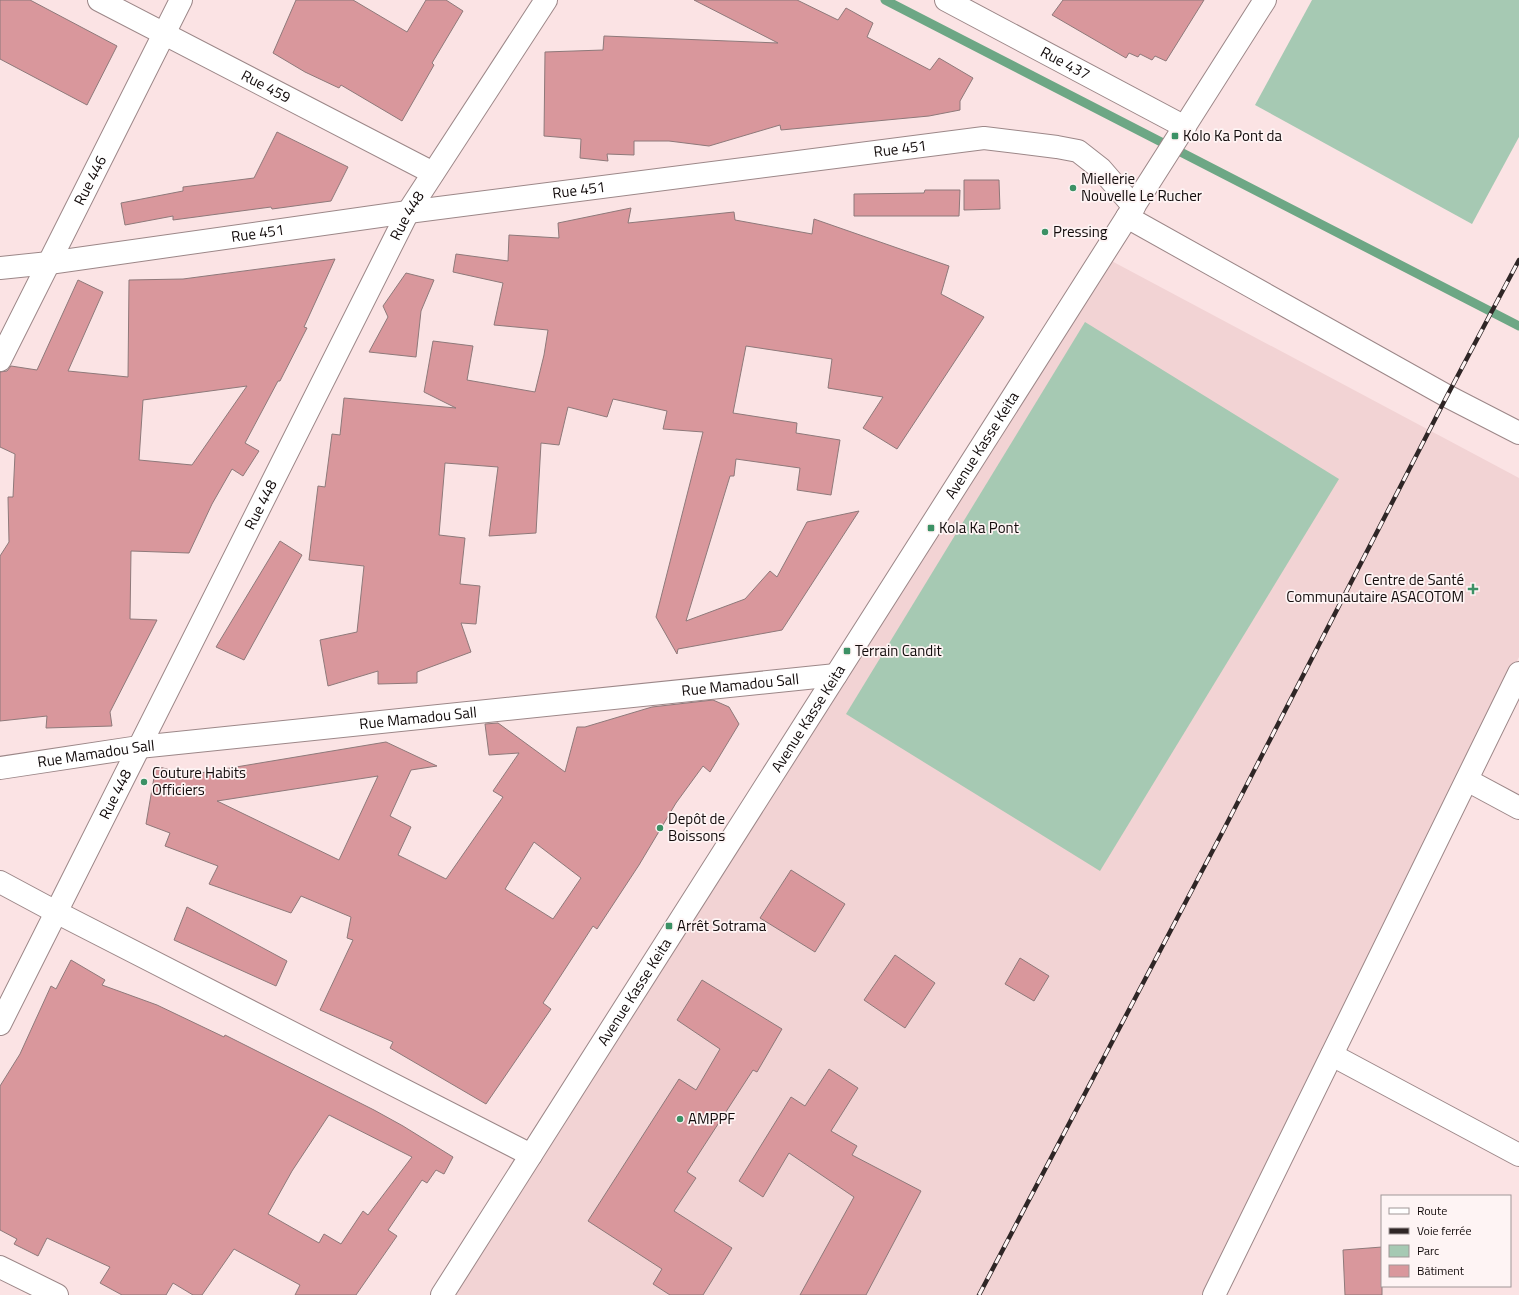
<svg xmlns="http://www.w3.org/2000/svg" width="1519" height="1295" viewBox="0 0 1519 1295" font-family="'Titillium Web',sans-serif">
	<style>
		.built { fill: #f2d3d4 }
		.green { fill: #a6c9b3 }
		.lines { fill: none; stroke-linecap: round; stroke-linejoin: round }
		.stream { stroke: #6da785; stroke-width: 9 }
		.building { fill: #d9979c; stroke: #8e797a; fill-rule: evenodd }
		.minor-casing { stroke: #9c8788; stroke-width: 24 }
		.major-casing { stroke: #9c8788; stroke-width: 24 }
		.minor { stroke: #fff; stroke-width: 22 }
		.major { stroke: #fff; stroke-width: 22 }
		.rail-casing { stroke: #2f2626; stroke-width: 4.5 }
		.rail { stroke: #fef4f4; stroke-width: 3; stroke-dasharray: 9; stroke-linecap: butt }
		.poi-dot { fill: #3c9165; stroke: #fef4f4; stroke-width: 1.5 }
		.labels { text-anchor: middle; stroke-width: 3.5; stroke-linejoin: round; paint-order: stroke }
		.street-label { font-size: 15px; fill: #120b0b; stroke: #fef4f4 }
		.poi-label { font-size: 15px; fill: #120b0b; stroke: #fef4f4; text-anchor: start }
	</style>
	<rect width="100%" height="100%" fill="#fbe3e4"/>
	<polygon class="built" points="1106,258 1519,478 1519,657 1212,1295 450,1295"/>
	<g class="green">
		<polygon points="1312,0 1519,0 1519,137 1472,224 1255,105"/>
		<polygon points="1085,322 1339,479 1100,871 846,714"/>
	</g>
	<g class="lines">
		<polyline class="stream" points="885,0 1519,326"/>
	</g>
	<g class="building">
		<polygon points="0,0 30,0 117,46 87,105 0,59"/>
		<polygon points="296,0 353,0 407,32 426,0 446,0 463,11 432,63 434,65 402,121 341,85 339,88 305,72 273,53"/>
		<polygon points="694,0 797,0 838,20 846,8 873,23 867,37 930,70 939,58 973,78 960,101 960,110 929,116 781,130 780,125 709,146 669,141 634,141 634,155 607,154 608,161 580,158 581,139 544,136 545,52 603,50 604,36 778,43"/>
		<polygon points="1063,0 1204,0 1166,61 1155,56 1152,60 1140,54 1138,57 1129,53 1126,58 1052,15"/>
		<polygon points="277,132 348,167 331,201 272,209 271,207 173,220 173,216 125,225 121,203 183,191 183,187 254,178"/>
		<polygon points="964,180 999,180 1000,209 964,210"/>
		<polygon points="925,190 960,190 959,216 854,216 854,194 924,193"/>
		<polygon points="631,208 628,223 734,212 735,220 812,234 814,219 949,266 941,294 984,317 897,449 863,428 883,397 828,388 832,359 746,346 733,413 797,423 796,433 840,440 831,495 797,490 800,468 736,459 734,476 730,476 686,621 745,599 770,571 777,577 807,522 859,511 782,630 678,649 677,654 656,617 703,432 663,429 667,411 613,399 607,417 568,407 559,445 541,443 536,533 489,536 498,467 445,463 439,535 465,538 460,584 480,586 476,624 461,623 471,652 417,672 417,683 378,684 378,671 328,686 320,640 357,632 364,566 309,560 318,486 325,487 332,434 340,435 344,398 456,408 424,392 433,341 473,346 467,380 535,392 544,355 548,330 494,325 503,283 453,272 456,254 508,261 509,235 559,238 558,223"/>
		<path d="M335,259L304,327L307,328L280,381H278L245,443L259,451L243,476L232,469L212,504L189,553L131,551L130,619L157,620L110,712L112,726L46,728L47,716L0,721V556L9,542L8,497H13L15,454L0,447V372L7,371L11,366L37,370L78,280L103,292L68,371L128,377L129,280L183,279ZM247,386L192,465L139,460L143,400Z"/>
		<polygon points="406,273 434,280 421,311 416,357 369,352 388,317 383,306"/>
		<polygon points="280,541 302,555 244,660 216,647"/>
		<path d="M713,700L729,707L739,724L710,772L703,766L676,803L639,865L597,929L593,926L543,1003L551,1009L486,1104L390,1048L393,1042L320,1010L353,940L347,938L351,917L301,896L291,913L209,884L218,866L165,846L170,833L146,824L156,766L188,775L386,742L437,766L411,770L390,816L411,827L398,855L446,879L503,797L493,791L519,753L489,755L485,724L498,723L565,772L577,727H585L652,707ZM378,776L339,860L217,801ZM534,842L581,878L553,919L505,889Z"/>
		<polygon points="791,870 845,904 815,952 760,918"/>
		<polygon points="187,907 287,961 276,986 174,940"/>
		<polygon points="895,955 935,983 905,1028 864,1000"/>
		<polygon points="1020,958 1049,976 1034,1001 1005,984"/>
		<path d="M71,960L105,980L102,985L157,1005L224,1037L225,1035L374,1110L403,1126L453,1157L444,1174L436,1170L427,1183L422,1180L388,1230L397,1236L356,1295H295L300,1285L234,1249L202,1295H193L173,1283L166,1295H122L100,1283L110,1267L47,1238L38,1256L14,1244L17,1239L0,1230V1086L20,1054L51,986L56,989ZM329,1115L412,1157L368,1215L363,1211L341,1244L324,1234L319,1243L268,1214L292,1171Z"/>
		<polygon points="702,980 782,1029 757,1072 753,1070 687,1172 696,1178 674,1211 732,1248 703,1295 670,1295 653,1284 662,1269 588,1221 679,1079 696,1090 720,1049 677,1020"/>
		<polygon points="829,1069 858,1088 831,1131 857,1146 852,1155 921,1191 866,1295 800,1295 854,1197 789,1153 763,1197 739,1181 791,1097 805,1106"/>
		<polygon points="1382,1247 1382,1295 1345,1295 1343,1250"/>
	</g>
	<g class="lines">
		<g class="minor-casing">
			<g id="minor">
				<path id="s1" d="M99,0L433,173"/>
				<path id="s2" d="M946,0L1185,127"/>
				<polyline points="1127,217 1447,396 1519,433"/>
				<path id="s3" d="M0,268L49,263L408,212L984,138L1057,147L1078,151L1101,169L1134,207"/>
				<path id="s4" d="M0,360L181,0"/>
				<path id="s5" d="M0,768L139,747L836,675"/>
				<polyline points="1467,780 1519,808"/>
				<polyline points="0,882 56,912 531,1155"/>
				<path id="s6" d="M0,1024L408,212L546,0"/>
				<polyline points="1332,1055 1519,1155"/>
				<polyline points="0,1267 57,1295"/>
				<polyline points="1214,1295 1519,673"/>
			</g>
		</g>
		<g class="major-casing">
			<g id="major">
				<path id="s7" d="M442,1295L1265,0"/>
			</g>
		</g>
		<use href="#minor" class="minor"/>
		<use href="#major" class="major"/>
		<g class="rail-casing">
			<polyline id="rail" points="979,1295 1223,831 1447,396 1519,260"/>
		</g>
		<use href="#rail" class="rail"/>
	</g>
	<g class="poi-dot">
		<rect x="1171" y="132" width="8" height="8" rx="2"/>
		<circle cx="1073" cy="188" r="4"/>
		<circle cx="1045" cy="232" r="4"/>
		<rect x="927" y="524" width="8" height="8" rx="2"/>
		<path d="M1471 583h4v4h4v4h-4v4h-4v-4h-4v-4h4z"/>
		<rect x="843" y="647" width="8" height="8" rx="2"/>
		<circle cx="144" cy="782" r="4"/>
		<circle cx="660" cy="828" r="4"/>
		<rect x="665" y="922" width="8" height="8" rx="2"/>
		<circle cx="680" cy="1119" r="4"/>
	</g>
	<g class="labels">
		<g class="street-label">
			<text dy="5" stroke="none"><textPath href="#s2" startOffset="135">Rue 437</textPath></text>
			<text dy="5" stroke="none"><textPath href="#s1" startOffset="188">Rue 459</textPath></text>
			<text dy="5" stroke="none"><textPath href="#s3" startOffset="908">Rue 451</textPath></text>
			<text dy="5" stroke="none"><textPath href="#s4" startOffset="201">Rue 446</textPath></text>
			<text dy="5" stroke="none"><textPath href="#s3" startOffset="584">Rue 451</textPath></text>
			<text dy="5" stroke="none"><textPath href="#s6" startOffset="905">Rue 448</textPath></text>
			<text dy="5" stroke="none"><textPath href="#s3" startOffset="260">Rue 451</textPath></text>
			<text dy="5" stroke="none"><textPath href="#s7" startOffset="1007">Avenue Kasse Keita</textPath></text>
			<text dy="5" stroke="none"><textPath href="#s6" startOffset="581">Rue 448</textPath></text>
			<text dy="5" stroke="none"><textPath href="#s5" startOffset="745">Rue Mamadou Sall</textPath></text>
			<text dy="5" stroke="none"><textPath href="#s5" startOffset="421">Rue Mamadou Sall</textPath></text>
			<text dy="5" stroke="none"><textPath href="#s7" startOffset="683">Avenue Kasse Keita</textPath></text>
			<text dy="5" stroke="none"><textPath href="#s5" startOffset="97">Rue Mamadou Sall</textPath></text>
			<text dy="5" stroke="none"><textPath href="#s6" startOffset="257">Rue 448</textPath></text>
			<text dy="5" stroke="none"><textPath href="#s7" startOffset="359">Avenue Kasse Keita</textPath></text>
		</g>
		<g class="poi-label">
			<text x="1183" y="141">Kolo Ka Pont da</text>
			<text x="1081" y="184">Miellerie<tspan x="1081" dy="17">Nouvelle Le Rucher</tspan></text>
			<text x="1053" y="237">Pressing</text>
			<text x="939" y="533">Kola Ka Pont</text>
			<text x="1464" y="585" text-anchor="end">Centre de Santé<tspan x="1464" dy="17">Communautaire ASACOTOM</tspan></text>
			<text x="855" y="656">Terrain Candit</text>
			<text x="152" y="778">Couture Habits<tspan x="152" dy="17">Officiers</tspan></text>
			<text x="668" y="824">Depôt de<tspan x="668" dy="17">Boissons</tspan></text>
			<text x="677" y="931">Arrêt Sotrama</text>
			<text x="688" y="1124">AMPPF</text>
		</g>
	</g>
	<rect x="1381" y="1195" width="130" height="92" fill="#fef4f4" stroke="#a09797"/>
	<rect x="1389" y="1208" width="20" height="6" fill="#ffffff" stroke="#a09797"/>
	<text x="1417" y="1215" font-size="12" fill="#120b0b">Route</text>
	<rect x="1389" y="1228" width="20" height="6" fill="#2f2626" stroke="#a09797"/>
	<text x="1417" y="1235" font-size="12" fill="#120b0b">Voie ferrée</text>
	<rect x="1389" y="1245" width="20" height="12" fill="#a6c9b3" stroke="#a09797"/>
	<text x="1417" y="1255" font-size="12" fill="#120b0b">Parc</text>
	<rect x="1389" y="1265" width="20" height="12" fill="#d9979c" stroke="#a09797"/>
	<text x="1417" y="1275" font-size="12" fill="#120b0b">Bâtiment</text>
</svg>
